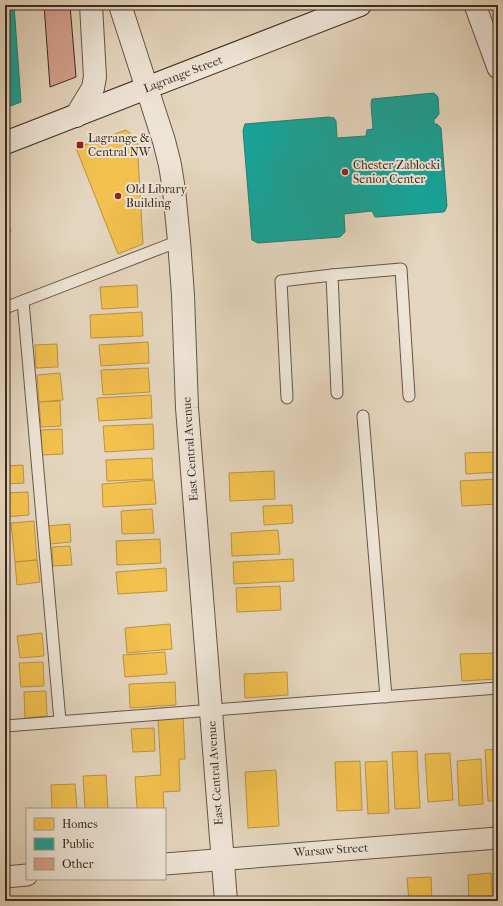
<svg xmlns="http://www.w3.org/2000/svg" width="503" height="906" viewBox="0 0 503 906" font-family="'IM FELL French Canon',serif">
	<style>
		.homes { fill: #f2c14e; stroke: #ba9440 }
		.public { fill: #17a398; stroke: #217f74 }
		.building { fill: #d7a090; stroke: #392b20 }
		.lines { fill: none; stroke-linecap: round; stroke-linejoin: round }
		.service-casing { stroke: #645648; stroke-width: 13 }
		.minor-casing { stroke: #645648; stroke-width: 23 }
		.tertiary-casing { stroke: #645648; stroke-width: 24 }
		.secondary-casing { stroke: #392b20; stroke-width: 24 }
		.service { stroke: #eee4d5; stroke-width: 11 }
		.minor { stroke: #eee4d5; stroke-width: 21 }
		.tertiary { stroke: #eee4d5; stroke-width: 22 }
		.secondary { stroke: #eee4d5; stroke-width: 22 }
		.poi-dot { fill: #8f2418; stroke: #eee4d5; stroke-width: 1.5 }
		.labels { text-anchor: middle; stroke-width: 4; stroke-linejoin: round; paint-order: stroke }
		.street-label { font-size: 12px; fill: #392b20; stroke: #eee4d5 }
		.poi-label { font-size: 12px; fill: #392b20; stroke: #eee4d5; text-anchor: start }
	</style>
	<rect width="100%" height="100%" fill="#e5d5be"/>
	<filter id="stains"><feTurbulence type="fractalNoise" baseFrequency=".005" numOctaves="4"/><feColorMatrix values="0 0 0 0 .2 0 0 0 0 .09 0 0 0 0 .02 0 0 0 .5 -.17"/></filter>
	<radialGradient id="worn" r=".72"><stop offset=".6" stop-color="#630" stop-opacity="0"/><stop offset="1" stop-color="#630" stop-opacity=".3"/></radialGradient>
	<g class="homes">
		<polygon points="126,130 137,139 143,244 118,254 76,148"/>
		<polygon points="5,213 11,232 5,234"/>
		<polygon points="137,285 138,307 102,309 100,287"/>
		<polygon points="142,312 143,336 91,338 90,315"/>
		<polygon points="148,342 149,363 101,366 99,345"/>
		<polygon points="57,344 58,367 36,368 35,345"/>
		<polygon points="148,368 150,392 103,395 101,370"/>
		<polygon points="60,373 63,400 39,402 37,375"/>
		<polygon points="151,395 152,418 99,421 97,398"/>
		<polygon points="60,401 61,426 41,427 39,402"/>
		<polygon points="153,424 154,449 105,452 103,426"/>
		<polygon points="62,429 63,454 42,455 41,430"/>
		<polygon points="498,452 498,472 466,474 465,453"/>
		<polygon points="152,458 153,479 107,481 106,460"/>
		<polygon points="23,465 24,483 5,484 5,466"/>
		<polygon points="274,471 275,499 230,501 229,473"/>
		<polygon points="498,479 498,504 462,506 460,481"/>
		<polygon points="154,480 156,504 103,507 102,484"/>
		<polygon points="28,492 29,515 5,517 5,493"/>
		<polygon points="292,505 293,523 264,525 263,506"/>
		<polygon points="152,509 154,533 122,534 121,511"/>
		<polygon points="34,521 37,560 15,562 11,523"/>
		<polygon points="70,524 71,542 50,544 48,526"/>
		<polygon points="278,530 280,554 232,556 231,533"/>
		<polygon points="160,539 161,563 117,565 116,541"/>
		<polygon points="70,546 72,565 53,566 52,547"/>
		<polygon points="293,559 294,581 234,584 233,562"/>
		<polygon points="37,560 40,582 17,585 15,562"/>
		<polygon points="166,568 167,591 118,594 116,572"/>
		<polygon points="280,586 281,610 237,612 236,588"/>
		<polygon points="170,624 172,649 127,653 125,628"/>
		<polygon points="42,633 44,656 20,658 17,636"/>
		<polygon points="165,652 167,674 125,677 123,655"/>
		<polygon points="498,653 498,679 462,681 460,654"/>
		<polygon points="43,662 44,686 21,687 19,663"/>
		<polygon points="287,672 288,695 245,698 244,674"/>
		<polygon points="175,682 176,705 130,708 129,684"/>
		<polygon points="46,691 47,716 25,718 24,692"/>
		<polygon points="183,716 185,759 179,759 180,791 163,792 164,809 137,809 135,777 161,775 158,718"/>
		<polygon points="154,728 155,751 133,752 131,729"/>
		<polygon points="498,749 498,801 488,801 485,750"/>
		<polygon points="417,751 420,808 395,809 392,752"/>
		<polygon points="450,753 453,800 428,802 425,754"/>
		<polygon points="481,759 483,804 459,806 457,761"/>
		<polygon points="360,761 362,810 337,811 335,762"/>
		<polygon points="387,761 389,813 368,814 365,762"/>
		<polygon points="276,770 279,826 248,828 245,772"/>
		<polygon points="106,775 108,809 85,809 83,776"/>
		<polygon points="75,784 77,809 52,809 51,785"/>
		<polygon points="491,873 493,901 469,901 468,875"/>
		<polygon points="431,877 432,901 409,901 407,878"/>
	</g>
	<g class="public">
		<polygon points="5,5 14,5 21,102 5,108"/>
		<polygon points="434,93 438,97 439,114 436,118 434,119 434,124 437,124 441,128 447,206 445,211 443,212 377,217 375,217 372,211 344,214 345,232 340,237 258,243 252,240 243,130 245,124 329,117 334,118 336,121 337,138 366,136 367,130 373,129 371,104 372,99"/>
	</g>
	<polygon class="building" points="44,5 70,5 76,77 50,87"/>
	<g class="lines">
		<g class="service-casing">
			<g id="service">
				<polyline points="23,301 60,721"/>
				<polyline points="5,308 179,241"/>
				<polyline points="337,393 332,275 401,269 409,396"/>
				<polyline points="287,398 281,281 332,275"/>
				<polyline points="363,416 386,697"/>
				<polyline points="5,726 498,688"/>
			</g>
		</g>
		<g class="minor-casing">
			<g id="minor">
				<polyline points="475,5 498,68"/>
				<polyline points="165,864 498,838"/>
				<polyline points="5,877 27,875"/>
			</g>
		</g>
		<g class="tertiary-casing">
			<g id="tertiary">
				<polyline points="120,5 164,141 170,165 174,190 179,241 183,295 187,408 226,901"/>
				<polyline points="76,116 93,88 95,77 91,5"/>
			</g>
		</g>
		<g class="secondary-casing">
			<polyline id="secondary" points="5,143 360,5"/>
		</g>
		<use href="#service" class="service"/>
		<use href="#minor" class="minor"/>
		<use href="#tertiary" class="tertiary"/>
		<use href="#secondary" class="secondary"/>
	</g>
	<g class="poi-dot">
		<rect x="76" y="141" width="8" height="8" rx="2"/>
		<circle cx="345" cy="172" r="4"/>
		<circle cx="118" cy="196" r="4"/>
	</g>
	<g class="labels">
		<g class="street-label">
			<text transform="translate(183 74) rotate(-21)" y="4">Lagrange Street</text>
			<text transform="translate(190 449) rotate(-94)" y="4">East Central Avenue</text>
			<text transform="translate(215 773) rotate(-94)" y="4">East Central Avenue</text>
			<text transform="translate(331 850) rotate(-4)" y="4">Warsaw Street</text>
		</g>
		<g class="poi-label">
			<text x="88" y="142">Lagrange &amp;<tspan x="88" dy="14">Central NW</tspan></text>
			<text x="353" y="169">Chester Zablocki<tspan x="353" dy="14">Senior Center</tspan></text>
			<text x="126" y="193">Old Library<tspan x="126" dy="14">Building</tspan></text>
		</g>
	</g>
	<rect width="503" height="906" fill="none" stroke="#e5d5be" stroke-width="20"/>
	<rect x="6" y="6" width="491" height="894" fill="none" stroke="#392b20" stroke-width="2"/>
	<rect x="10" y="10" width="483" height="886" fill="none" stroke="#392b20"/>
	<rect x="26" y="808" width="140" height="72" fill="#eee4d5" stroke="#a69a8d"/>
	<rect x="34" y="818" width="20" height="12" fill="#f2c14e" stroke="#a69a8d"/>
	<text x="62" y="828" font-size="12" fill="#392b20">Homes</text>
	<rect x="34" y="838" width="20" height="12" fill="#17a398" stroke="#a69a8d"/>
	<text x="62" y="848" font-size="12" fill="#392b20">Public</text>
	<rect x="34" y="858" width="20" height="12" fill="#d7a090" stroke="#a69a8d"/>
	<text x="62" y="868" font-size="12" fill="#392b20">Other</text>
	<rect width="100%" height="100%" filter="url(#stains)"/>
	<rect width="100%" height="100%" fill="url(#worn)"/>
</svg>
